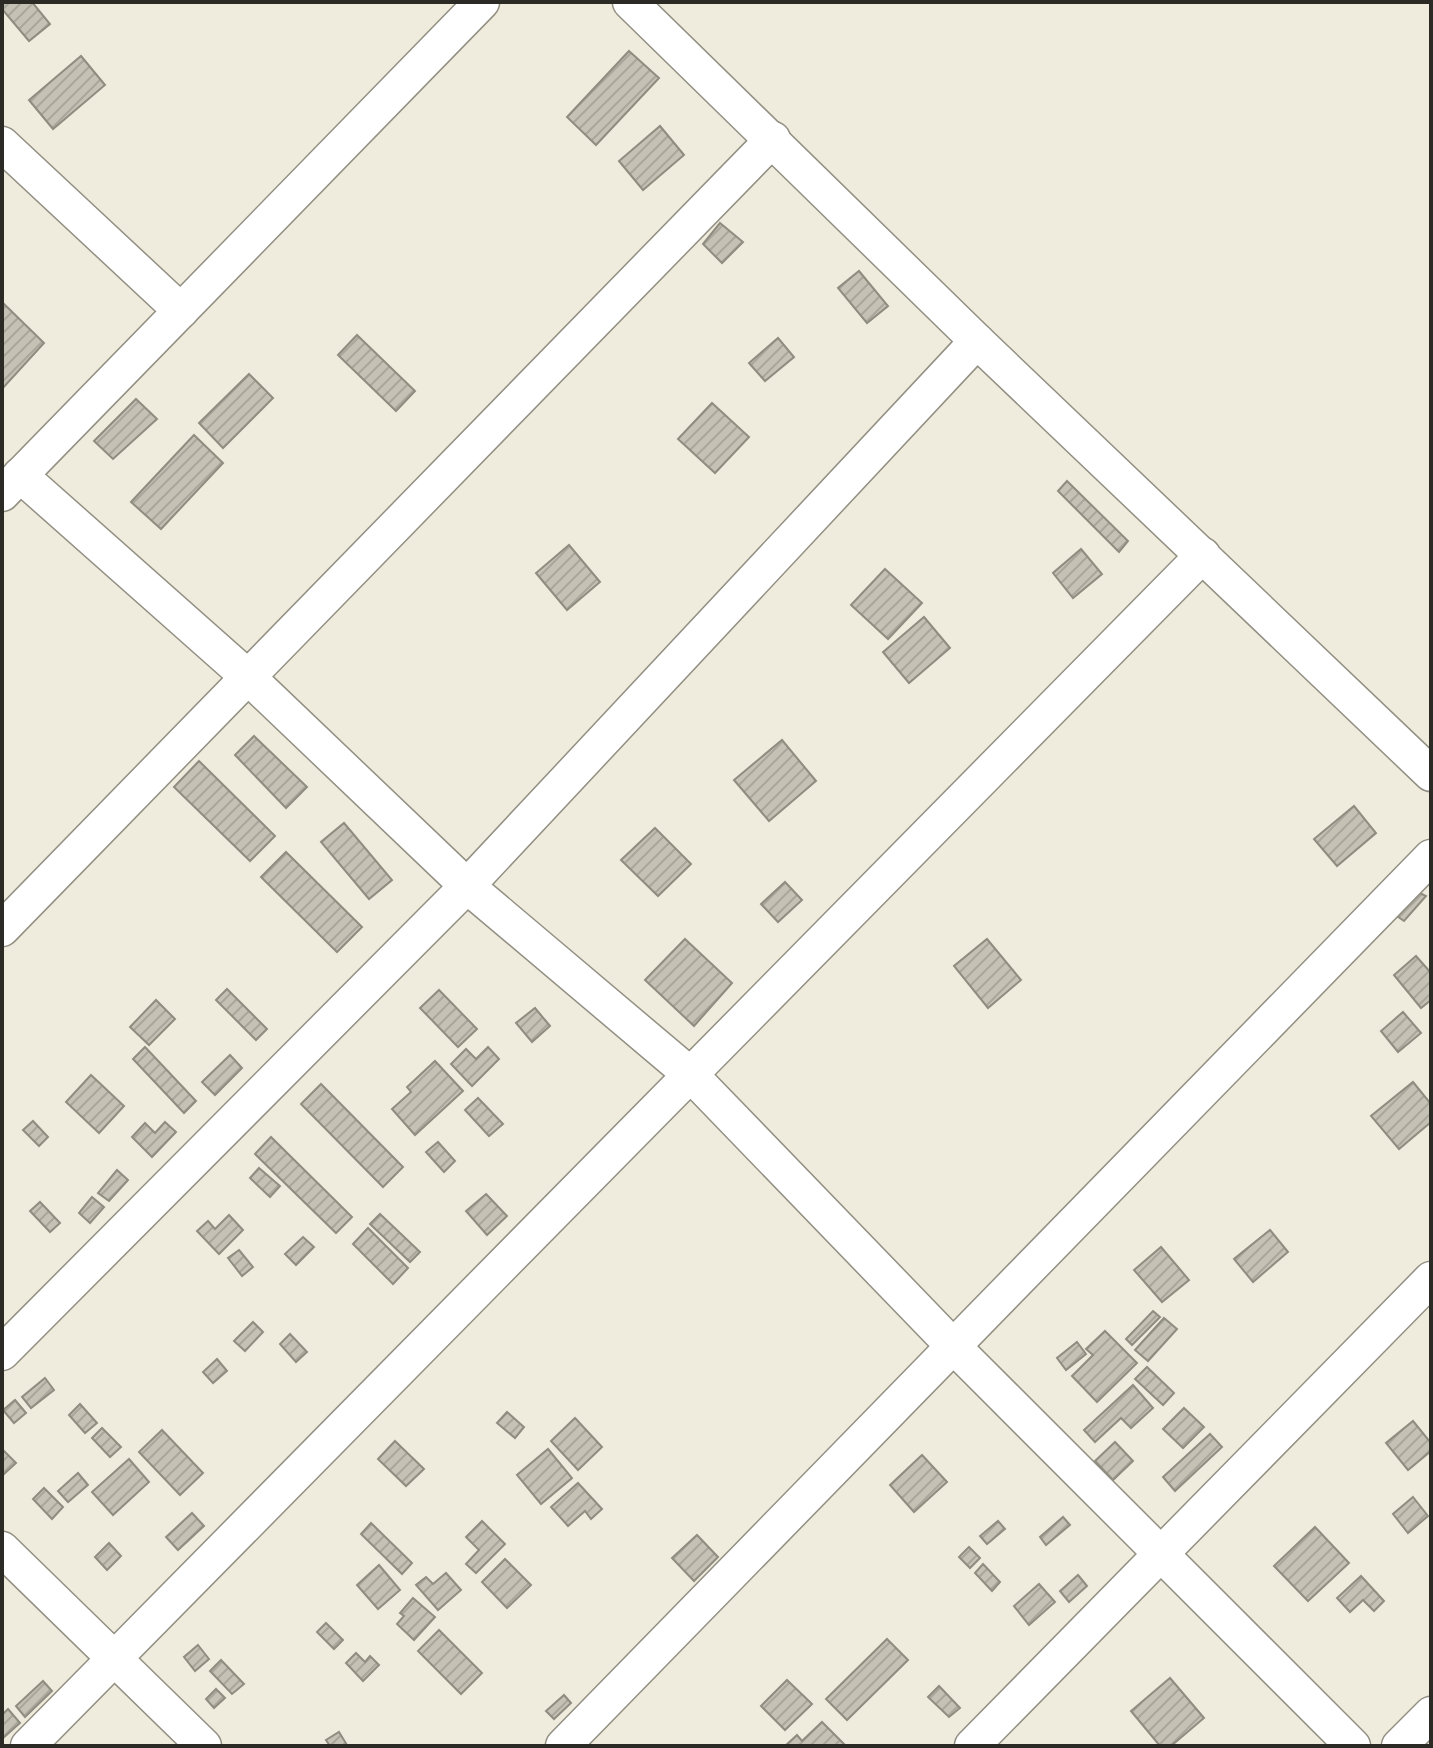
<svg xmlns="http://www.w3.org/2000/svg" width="1433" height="1748" viewBox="0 0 1433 1748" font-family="Quicksand,sans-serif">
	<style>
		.building { fill: url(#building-hatch); stroke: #8f8c80; stroke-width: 2 }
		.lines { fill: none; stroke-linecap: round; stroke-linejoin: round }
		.street-casing { stroke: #928f83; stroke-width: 37 }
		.street { stroke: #fff; stroke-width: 34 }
	</style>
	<defs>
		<pattern id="building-hatch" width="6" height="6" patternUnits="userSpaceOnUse" patternTransform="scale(2)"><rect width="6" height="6" fill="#c5c2b5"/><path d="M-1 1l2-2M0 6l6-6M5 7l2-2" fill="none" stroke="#a9a79c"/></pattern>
	</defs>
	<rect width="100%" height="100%" fill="#efecde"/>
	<g class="building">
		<polygon points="4,2 32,2 50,24 29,41 2,9"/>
		<polygon points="629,51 659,78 596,145 567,117"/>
		<polygon points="81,56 105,85 53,129 29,100"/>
		<polygon points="660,126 684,155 643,190 619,161"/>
		<polygon points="720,223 743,242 722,263 703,244"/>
		<polygon points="859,271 888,306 867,323 838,288"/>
		<polygon points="2,302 44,343 2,389"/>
		<polygon points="357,335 415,391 396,411 338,355"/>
		<polygon points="778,338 794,357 765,381 749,363"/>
		<polygon points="249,374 273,398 223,448 199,423"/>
		<polygon points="136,399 157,419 113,459 94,441"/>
		<polygon points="712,403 749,437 715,473 678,439"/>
		<polygon points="194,435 223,463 161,529 131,502"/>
		<polygon points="1067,481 1128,541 1119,552 1058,491"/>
		<polygon points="569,545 600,582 567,610 536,573"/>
		<polygon points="1081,549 1102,574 1073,598 1053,573"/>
		<polygon points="885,569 922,603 888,639 851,605"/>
		<polygon points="924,617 950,648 909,683 883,652"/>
		<polygon points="254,736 307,787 286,808 235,755"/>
		<polygon points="782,740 816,781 769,821 734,780"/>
		<polygon points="199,761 275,836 250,861 174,787"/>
		<polygon points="1354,806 1376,833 1337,866 1314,839"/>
		<polygon points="344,823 392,880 369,899 321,842"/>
		<polygon points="655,828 691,864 658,896 621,860"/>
		<polygon points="286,852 362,927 337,952 261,877"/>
		<polygon points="785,882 802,900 778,922 761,904"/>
		<polygon points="1418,892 1426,896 1404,921 1397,916"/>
		<polygon points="685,939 732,983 694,1026 645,980"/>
		<polygon points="987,939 1021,980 988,1008 954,966"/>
		<polygon points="1416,956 1431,973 1431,1000 1421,1008 1394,975"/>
		<polygon points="227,989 267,1029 256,1040 216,1000"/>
		<polygon points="439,990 477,1029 458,1047 420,1008"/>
		<polygon points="156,1000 175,1019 149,1045 130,1027"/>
		<polygon points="535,1008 550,1026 532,1042 516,1023"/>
		<polygon points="1403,1012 1421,1033 1398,1052 1381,1031"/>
		<polygon points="145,1047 196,1101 184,1113 133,1059"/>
		<polygon points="488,1047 499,1059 472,1086 451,1064 466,1049 476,1059"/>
		<polygon points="230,1055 242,1068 215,1095 202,1082"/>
		<polygon points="435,1061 463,1091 415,1135 392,1109 411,1092 407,1087"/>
		<polygon points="91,1075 124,1106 99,1133 66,1102"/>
		<polygon points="1413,1082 1431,1104 1431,1122 1399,1149 1371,1116"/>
		<polygon points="321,1084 403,1167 383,1187 301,1104"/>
		<polygon points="478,1098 503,1124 489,1136 465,1110"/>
		<polygon points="33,1121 48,1137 39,1146 23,1130"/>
		<polygon points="165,1122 176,1132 152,1157 132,1137 145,1123 155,1133"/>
		<polygon points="271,1137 352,1217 336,1233 255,1154"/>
		<polygon points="438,1142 455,1161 444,1172 426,1152"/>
		<polygon points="259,1168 280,1186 270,1197 250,1178"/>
		<polygon points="117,1170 128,1180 109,1201 98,1193"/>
		<polygon points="486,1194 507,1216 487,1235 466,1211"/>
		<polygon points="92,1197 104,1207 90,1223 79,1213"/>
		<polygon points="40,1202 60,1223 50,1232 30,1211"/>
		<polygon points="380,1214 420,1252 410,1262 370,1224"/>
		<polygon points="229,1215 243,1230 219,1254 197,1231 208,1221 215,1229"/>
		<polygon points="368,1228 408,1268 393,1284 353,1244"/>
		<polygon points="1270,1230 1288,1252 1253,1282 1234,1259"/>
		<polygon points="303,1237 314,1247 296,1265 285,1254"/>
		<polygon points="1161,1247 1189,1280 1162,1302 1134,1270"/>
		<polygon points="239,1250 253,1267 242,1276 228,1258"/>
		<polygon points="1153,1311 1160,1317 1132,1345 1126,1339"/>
		<polygon points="1164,1318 1177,1329 1148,1361 1135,1350"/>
		<polygon points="253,1322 263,1332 245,1351 234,1341"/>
		<polygon points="1105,1331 1137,1363 1097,1402 1072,1376 1093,1355 1086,1349"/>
		<polygon points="290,1334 307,1352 296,1362 280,1344"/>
		<polygon points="1077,1342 1086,1354 1066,1370 1057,1358"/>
		<polygon points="217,1359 227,1371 213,1383 203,1372"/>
		<polygon points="1147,1367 1174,1393 1163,1405 1135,1379"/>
		<polygon points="45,1378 54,1390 31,1408 22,1397"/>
		<polygon points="1133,1385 1153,1408 1131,1428 1121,1418 1095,1442 1084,1430"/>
		<polygon points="15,1400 26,1413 14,1423 3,1410"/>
		<polygon points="80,1404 97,1423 85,1433 69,1415"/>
		<polygon points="1184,1408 1204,1427 1183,1448 1163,1429"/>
		<polygon points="507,1412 524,1427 515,1438 497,1423"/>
		<polygon points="575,1418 602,1447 578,1470 551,1441"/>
		<polygon points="1413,1421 1431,1443 1431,1451 1408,1470 1386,1443"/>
		<polygon points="102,1428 121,1447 110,1457 92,1438"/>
		<polygon points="162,1430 203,1473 180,1495 139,1452"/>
		<polygon points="1210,1434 1222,1447 1175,1491 1163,1477"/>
		<polygon points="395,1441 424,1469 406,1486 378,1459"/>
		<polygon points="1115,1442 1133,1461 1113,1480 1095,1461"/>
		<polygon points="2,1449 16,1463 4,1474 2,1473"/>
		<polygon points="548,1449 572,1478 541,1504 517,1475"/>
		<polygon points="922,1455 947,1482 914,1512 890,1485"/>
		<polygon points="129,1459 149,1482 113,1515 92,1492"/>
		<polygon points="78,1473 88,1485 68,1502 58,1491"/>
		<polygon points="578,1483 602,1509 591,1519 585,1511 568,1526 551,1507"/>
		<polygon points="44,1488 63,1507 52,1519 33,1499"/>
		<polygon points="1413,1497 1428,1516 1408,1533 1393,1514"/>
		<polygon points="192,1513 204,1526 178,1550 166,1537"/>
		<polygon points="1063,1517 1070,1525 1046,1545 1040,1537"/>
		<polygon points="482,1521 505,1544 476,1573 466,1564 479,1550 466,1537"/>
		<polygon points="998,1521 1005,1529 987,1544 980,1536"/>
		<polygon points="371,1523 412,1563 402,1574 361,1534"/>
		<polygon points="1315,1527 1349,1563 1308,1601 1274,1566"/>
		<polygon points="697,1535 718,1557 694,1581 672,1558"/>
		<polygon points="109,1543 121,1556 107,1570 95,1557"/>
		<polygon points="969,1547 980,1558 970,1568 959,1557"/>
		<polygon points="505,1559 531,1585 507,1608 482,1582"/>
		<polygon points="983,1564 1000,1582 992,1591 975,1573"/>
		<polygon points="379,1565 400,1590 378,1609 357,1585"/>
		<polygon points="446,1573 461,1590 438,1610 416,1585 426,1577 433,1584"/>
		<polygon points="1078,1575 1087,1586 1069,1602 1060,1591"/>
		<polygon points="1361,1576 1384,1601 1374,1611 1363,1600 1350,1612 1337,1598"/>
		<polygon points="1039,1584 1055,1602 1029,1625 1014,1606"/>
		<polygon points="413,1598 435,1617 414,1640 397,1624 404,1616 400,1613"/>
		<polygon points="326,1623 343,1640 334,1649 317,1632"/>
		<polygon points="439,1630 482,1673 461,1694 418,1651"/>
		<polygon points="887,1639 908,1660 847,1720 826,1699"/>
		<polygon points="198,1645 209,1659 195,1671 184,1657"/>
		<polygon points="356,1653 365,1662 370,1656 379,1665 363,1681 346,1663"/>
		<polygon points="221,1660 244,1684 232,1694 210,1671"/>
		<polygon points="1170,1678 1204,1718 1171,1746 1160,1746 1131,1711"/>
		<polygon points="787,1680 812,1704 785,1730 761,1706"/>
		<polygon points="43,1681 52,1691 25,1717 16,1706"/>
		<polygon points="939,1686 960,1708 949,1717 928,1697"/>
		<polygon points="216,1689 225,1698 214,1708 206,1699"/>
		<polygon points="564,1695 571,1703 554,1719 546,1711"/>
		<polygon points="8,1709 20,1723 3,1738 2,1715"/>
		<polygon points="822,1722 844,1744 842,1746 785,1746 797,1735 802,1741"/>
		<polygon points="339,1732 347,1745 330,1746 326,1740"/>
	</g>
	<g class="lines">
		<g class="street-casing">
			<g id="street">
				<polyline points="630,2 977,341 1431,774"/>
				<polyline points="2,144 181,311"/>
				<polyline points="20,475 249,678 467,886 692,1076 953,1346 1353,1746"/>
				<polyline points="2,494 482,2"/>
				<polyline points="2,929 773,139"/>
				<polyline points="2,1353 467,886 977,341"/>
				<polyline points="2,1549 204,1746"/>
				<polyline points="28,1746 1203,555"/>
				<polyline points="563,1746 1431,857"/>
				<polyline points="972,1746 1431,1279"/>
				<polyline points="1399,1746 1431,1714"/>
			</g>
		</g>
		<use href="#street" class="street"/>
	</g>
	<rect width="1433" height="1748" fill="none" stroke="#2b2a25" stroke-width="8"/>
</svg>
